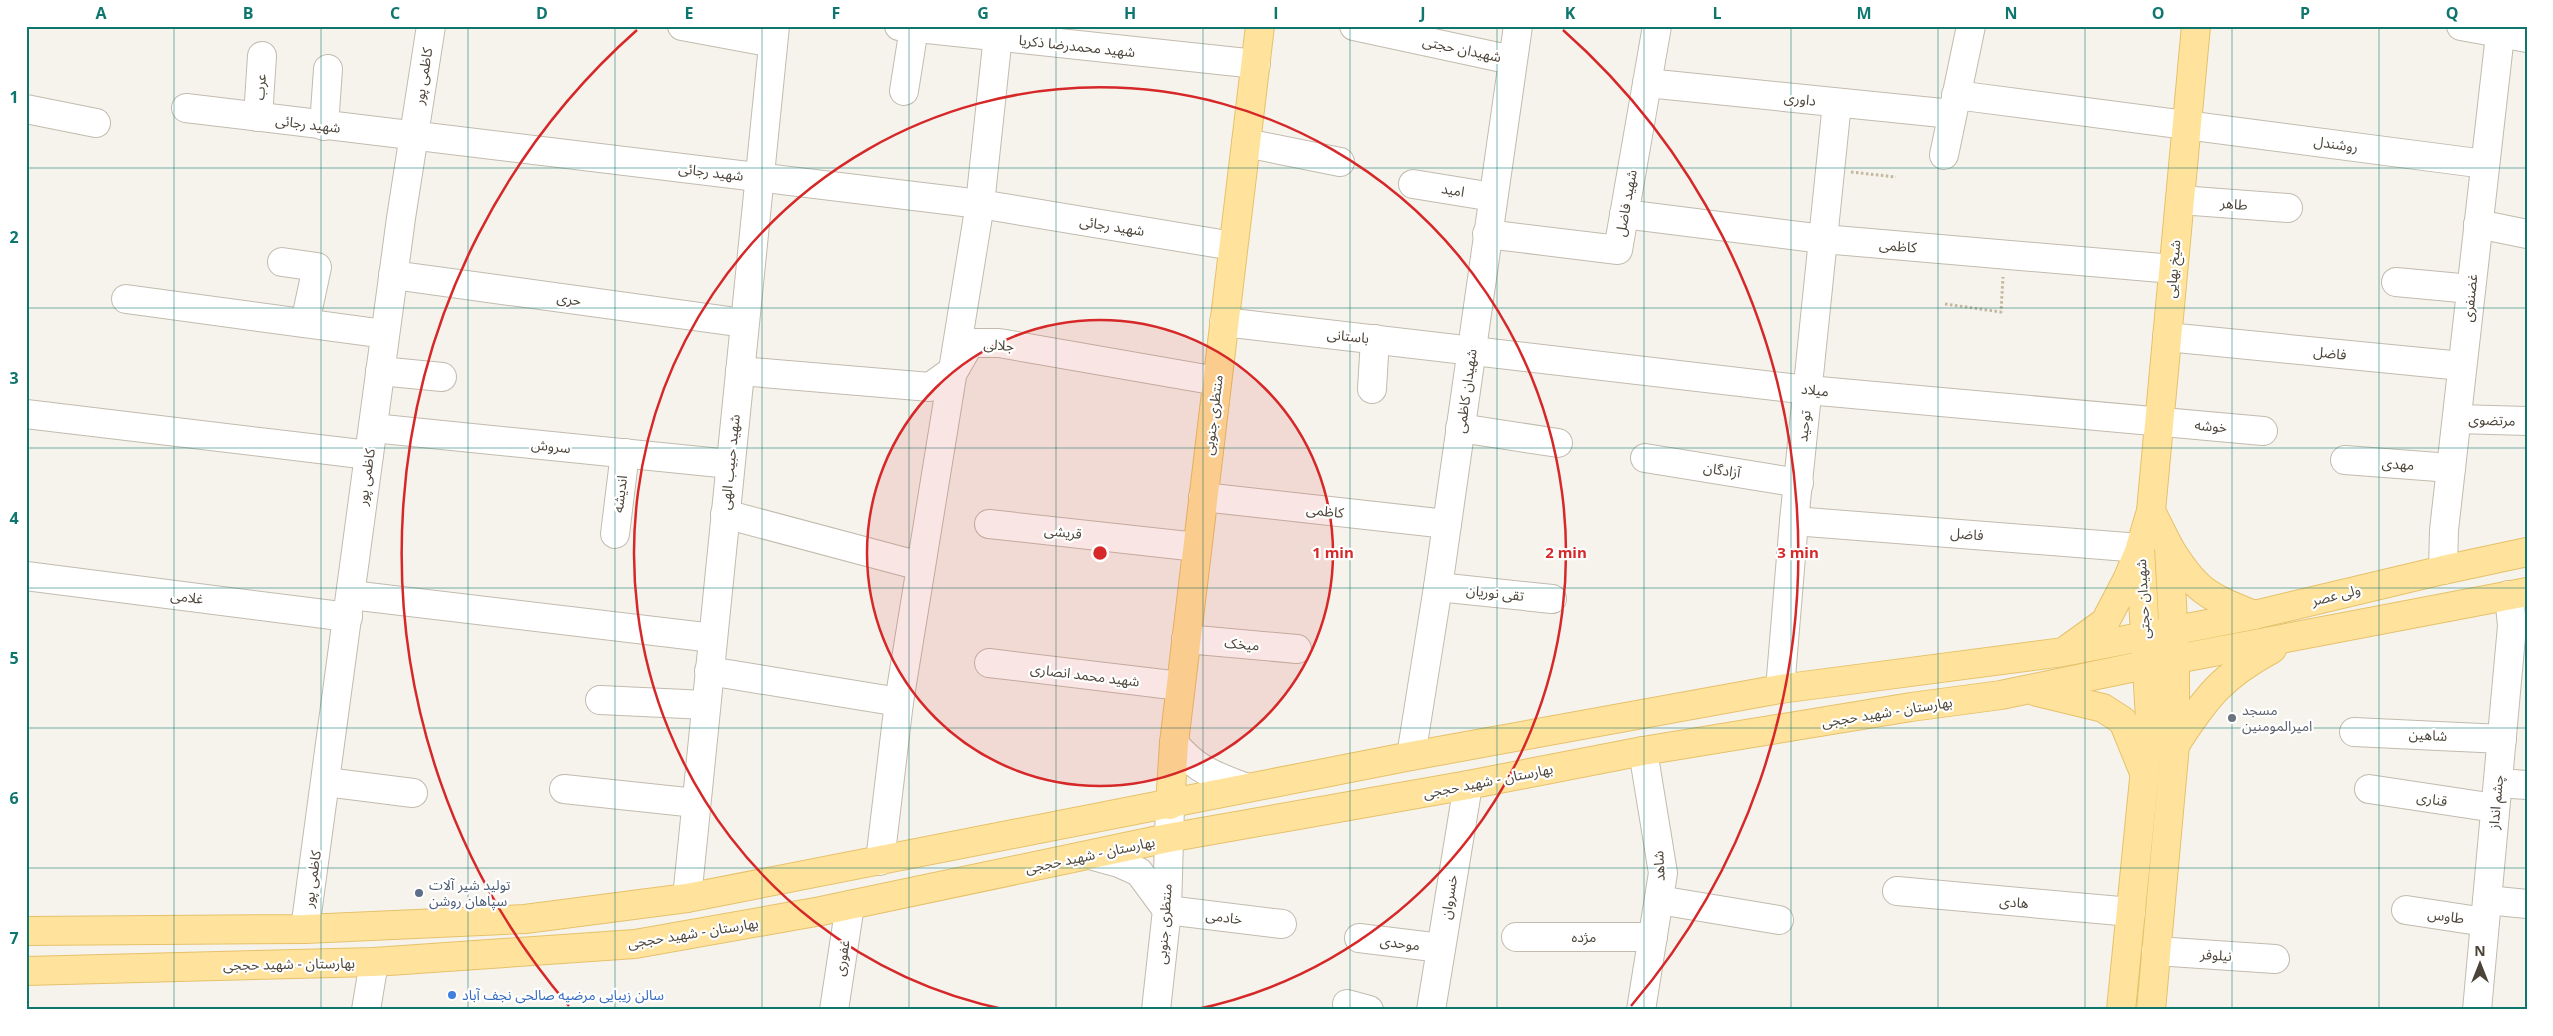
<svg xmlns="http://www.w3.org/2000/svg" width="2553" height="1036" viewBox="0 0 2553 1036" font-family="'Open Sans','Noto Sans Arabic',sans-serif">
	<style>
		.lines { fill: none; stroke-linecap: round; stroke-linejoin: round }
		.minor-casing { stroke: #c2bbae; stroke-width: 30 }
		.major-casing { stroke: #e6c16a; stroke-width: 30 }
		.path { stroke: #c4b79f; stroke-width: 3; stroke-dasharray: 2.5 2.5; stroke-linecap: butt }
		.minor { stroke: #fff; stroke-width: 28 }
		.major { stroke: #ffe39c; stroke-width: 28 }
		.grid { fill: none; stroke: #0f766e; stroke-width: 1; stroke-opacity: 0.55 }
		.ring { fill: none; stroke: #d62828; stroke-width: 2.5 }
		.worship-dot { fill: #6b7280; stroke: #fff; stroke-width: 2 }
		.service-dot { fill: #5c6f8a; stroke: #fff; stroke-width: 2 }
		.shop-dot { fill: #3f7fe0; stroke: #fff; stroke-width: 2 }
		.labels { text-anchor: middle; stroke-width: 4.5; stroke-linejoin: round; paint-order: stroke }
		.street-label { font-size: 14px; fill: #4b4439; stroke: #fff }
		.worship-label { font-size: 14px; fill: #5b616d; stroke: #fff; text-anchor: start }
		.service-label { font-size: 14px; fill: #4e5e75; stroke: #fff; text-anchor: start }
		.shop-label { font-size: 14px; fill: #366cbe; stroke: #fff; text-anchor: start }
		.centre { fill: #d62828; stroke: #fff; stroke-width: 2.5 }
		.ring-label { font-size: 15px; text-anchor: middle; font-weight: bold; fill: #d62828; stroke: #fff; stroke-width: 4.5; stroke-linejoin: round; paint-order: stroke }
		.neatline { fill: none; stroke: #0f766e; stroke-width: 2 }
		.grid-label { font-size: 16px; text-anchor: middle; font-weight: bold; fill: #0f766e }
	</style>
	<rect width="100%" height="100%" fill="#f6f3ec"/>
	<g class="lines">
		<g class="minor-casing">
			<g id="minor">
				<polyline points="682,26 773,43"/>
				<polyline points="899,26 1256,64"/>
				<polyline points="1354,26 1512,60"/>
				<polyline points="2461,26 2527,38"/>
				<polyline points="1647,83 1952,114"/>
				<polyline points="904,91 914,28"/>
				<polyline points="1956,95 2485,164"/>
				<polyline points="186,108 980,204 1233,246"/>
				<polyline points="26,109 96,123"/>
				<polyline points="258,117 262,56"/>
				<polyline points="324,126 328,69"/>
				<polyline points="1246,143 1340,162"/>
				<polyline points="1944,155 1971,26"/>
				<polyline points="1413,184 1493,197"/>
				<polyline points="2180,200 2288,208"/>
				<polyline points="1624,214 1823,239 2173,269"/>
				<polyline points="2478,224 2527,234"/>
				<polyline points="1487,234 1618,250 1657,26"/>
				<polyline points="282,262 317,267 305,323"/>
				<polyline points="393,275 744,323"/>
				<polyline points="2396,282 2471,289"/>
				<polyline points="126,299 385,334"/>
				<polyline points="1224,322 1808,390 2263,431"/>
				<polyline points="2167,337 2462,366"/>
				<polyline points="380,371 442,377"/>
				<polyline points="740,371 930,387 955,369 970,343 999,343 1217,381"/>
				<polyline points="1372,389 1375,339"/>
				<polyline points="26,414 369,455"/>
				<polyline points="2457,419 2527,421"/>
				<polyline points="373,428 730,464"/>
				<polyline points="1460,428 1558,443"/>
				<polyline points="1645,458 1799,483"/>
				<polyline points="2345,460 2451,468"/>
				<polyline points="1203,497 1447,524"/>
				<polyline points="725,514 920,566"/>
				<polyline points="1794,521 2140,548"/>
				<polyline points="989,524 1197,547"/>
				<polyline points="615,534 625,453"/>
				<polyline points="2443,570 2444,530 2501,26"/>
				<polyline points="26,576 348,617"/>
				<polyline points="1438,587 1552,599"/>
				<polyline points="351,595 713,638"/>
				<polyline points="1186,639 1297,649"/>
				<polyline points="989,663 1180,686"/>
				<polyline points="709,671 899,702"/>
				<polyline points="1780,689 1794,521 1837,103"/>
				<polyline points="600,700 706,705"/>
				<polyline points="2354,732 2502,739"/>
				<path d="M1174,743C1196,770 1215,776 1247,788"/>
				<polyline points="1411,756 1438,587 1518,26"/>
				<polyline points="326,782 413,793"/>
				<polyline points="2498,783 2527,785"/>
				<polyline points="564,789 696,803"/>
				<polyline points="2369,789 2495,808"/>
				<polyline points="1090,855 1119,863 1139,872 1167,910 1282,924"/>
				<polyline points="880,861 899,702 980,204 999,26"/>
				<polyline points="1897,891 2131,912"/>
				<polyline points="687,898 775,26"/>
				<polyline points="1659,900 1779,920"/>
				<polyline points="2487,900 2527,904"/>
				<polyline points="2406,910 2485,922"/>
				<polyline points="305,929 401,218 431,26"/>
				<polyline points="1516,937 1653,937"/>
				<polyline points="1359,938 1441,948"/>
				<polyline points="2156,951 2275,959"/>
				<polyline points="1347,1004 1369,1010"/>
				<polyline points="366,1010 374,962"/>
				<polyline points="834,1010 850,905"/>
				<polyline points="1156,1010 1167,910 1170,805"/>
				<polyline points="1431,1010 1468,785"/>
				<polyline points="1641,1010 1663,873 1643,751"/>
				<polyline points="2477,1010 2512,626 2509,595"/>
			</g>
		</g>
		<g class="major-casing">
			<g id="major">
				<polyline points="2151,511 2169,547 2175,660 2175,745 2151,1010"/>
				<path d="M2169,547C2196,591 2207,596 2254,615"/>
				<polyline points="2069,648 2105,622 2127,580 2138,554"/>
				<polyline points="2037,692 2103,708 2123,721 2143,770"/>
				<path d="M2175,745C2206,697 2222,676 2272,649"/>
				<polyline points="1170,805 1174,743 1260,26"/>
				<polyline points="26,931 305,929 525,919 687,898 1411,756 1780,689 2063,652 2254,615 2443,570 2527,552"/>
				<polyline points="26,971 374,962 635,944 821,911 1168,838 1468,785 1643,751 1911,707 2001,695 2145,665 2527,592"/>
				<polyline points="2121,1010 2150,719 2140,548 2151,511 2196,26"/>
			</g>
		</g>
		<g class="path">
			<polyline points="1851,172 1896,177"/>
			<polyline points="1945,304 2001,312 2003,277"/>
		</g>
		<use href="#minor" class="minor"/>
		<use href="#major" class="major"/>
	</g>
	<path class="grid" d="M174,26V1010M321,26V1010M468,26V1010M615,26V1010M762,26V1010M909,26V1010M1056,26V1010M1203,26V1010M1350,26V1010M1497,26V1010M1644,26V1010M1791,26V1010M1938,26V1010M2085,26V1010M2232,26V1010M2379,26V1010M26,168H2527M26,308H2527M26,448H2527M26,588H2527M26,728H2527M26,868H2527"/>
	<circle cx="1100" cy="553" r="233" fill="#d62828" fill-opacity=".12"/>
	<g class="ring">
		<circle cx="1100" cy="553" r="233"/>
		<path d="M1007 1010A466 466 0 1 1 1193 1010"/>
		<path d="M569 1006A698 698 0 0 1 637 30M1563 30A698 698 0 0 1 1631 1006"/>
	</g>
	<circle class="worship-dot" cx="2232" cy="718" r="5"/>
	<circle class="service-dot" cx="419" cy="893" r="5"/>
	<circle class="shop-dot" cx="452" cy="995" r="5"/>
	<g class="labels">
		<g class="street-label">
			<text transform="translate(1077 46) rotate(6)" y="5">شهید محمدرضا ذکریا</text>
			<text transform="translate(1462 49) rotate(12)" y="5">شهیدان حجتی</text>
			<text transform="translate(423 76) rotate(-81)" y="5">کاظمی پور</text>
			<text transform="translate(260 87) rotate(-86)" y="5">عرب</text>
			<text transform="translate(1800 99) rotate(6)" y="5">داوری</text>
			<text transform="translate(308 124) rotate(7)" y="5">شهید رجائی</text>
			<text transform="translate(2336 144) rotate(8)" y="5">روشندل</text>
			<text transform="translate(711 172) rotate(7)" y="5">شهید رجائی</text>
			<text transform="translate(1453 190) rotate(10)" y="5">امید</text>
			<text transform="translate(1626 203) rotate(-80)" y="5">شهید فاضل</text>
			<text transform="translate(2234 204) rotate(5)" y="5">طاهر</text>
			<text transform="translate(1112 226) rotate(9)" y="5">شهید رجائی</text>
			<text transform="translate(1898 246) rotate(5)" y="5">کاظمی</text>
			<text transform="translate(2173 269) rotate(-85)" y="5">شیخ بهایی</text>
			<text transform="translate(2470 298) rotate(-84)" y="5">غضنفری</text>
			<text transform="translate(569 299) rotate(8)" y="5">حری</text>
			<text transform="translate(1348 336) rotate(6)" y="5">باستانی</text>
			<text transform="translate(999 345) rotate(5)" y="5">جلالی</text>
			<text transform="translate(2330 353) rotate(6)" y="5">فاضل</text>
			<text transform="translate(1815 390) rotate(6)" y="5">میلاد</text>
			<text transform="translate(1466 391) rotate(-82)" y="5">شهیدان کاظمی</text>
			<text transform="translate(1213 415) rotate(-83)" y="5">منتظری جنوبی</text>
			<text transform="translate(2492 420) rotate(2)" y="5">مرتضوی</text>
			<text transform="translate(1804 426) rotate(-84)" y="5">توحید</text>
			<text transform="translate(2211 426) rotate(5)" y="5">خوشه</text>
			<text transform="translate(551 446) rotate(6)" y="5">سروش</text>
			<text transform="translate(730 462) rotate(-84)" y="5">شهید حبیب الهی</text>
			<text transform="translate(2398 464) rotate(4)" y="5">مهدی</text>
			<text transform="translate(1722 470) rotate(9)" y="5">آزادگان</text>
			<text transform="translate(366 477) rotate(-82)" y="5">کاظمی پور</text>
			<text transform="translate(620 494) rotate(-83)" y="5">اندیشه</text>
			<text transform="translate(1325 511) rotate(6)" y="5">کاظمی</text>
			<text transform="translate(1063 532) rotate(6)" y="5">قریشی</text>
			<text transform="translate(1967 534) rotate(4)" y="5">فاضل</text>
			<text transform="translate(1495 593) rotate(6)" y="5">تقی نوریان</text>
			<text transform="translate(2336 595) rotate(-14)" y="5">ولی عصر</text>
			<text transform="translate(187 597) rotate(7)" y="5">غلامی</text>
			<text transform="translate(2143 599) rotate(-93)" y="5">شهیدان حجتی</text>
			<text transform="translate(1242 644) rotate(5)" y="5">میخک</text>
			<text transform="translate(1085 675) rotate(7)" y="5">شهید محمد انصاری</text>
			<text transform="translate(1887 712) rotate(-9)" y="5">بهارستان - شهید حججی</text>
			<text transform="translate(2428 735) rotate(3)" y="5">شاهین</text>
			<text transform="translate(1488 781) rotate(-11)" y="5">بهارستان - شهید حججی</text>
			<text transform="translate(2432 799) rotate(9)" y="5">قناری</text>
			<text transform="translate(2496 802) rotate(-85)" y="5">چشم انداز</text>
			<text transform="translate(1090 855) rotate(-12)" y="5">بهارستان - شهید حججی</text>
			<text transform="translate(1659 866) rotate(-93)" y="5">شاهد</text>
			<text transform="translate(312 879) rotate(-82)" y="5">کاظمی پور</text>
			<text transform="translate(1449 897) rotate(-81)" y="5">خسروان</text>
			<text transform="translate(2014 902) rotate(5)" y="5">هادی</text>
			<text transform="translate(2446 916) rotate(8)" y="5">طاوس</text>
			<text transform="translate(1224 917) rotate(7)" y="5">خادمی</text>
			<text transform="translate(1164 924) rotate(-86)" y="5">منتظری جنوبی</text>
			<text transform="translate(693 933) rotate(-9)" y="5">بهارستان - شهید حججی</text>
			<text x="1584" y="942">مژده</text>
			<text transform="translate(1400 943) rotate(7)" y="5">موحدی</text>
			<text transform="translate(2216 955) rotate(4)" y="5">نیلوفر</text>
			<text transform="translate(842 958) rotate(-81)" y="5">غفوری</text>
			<text transform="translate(289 964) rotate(-1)" y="5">بهارستان - شهید حججی</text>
		</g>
		<g class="worship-label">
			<text x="2242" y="715">مسجد<tspan x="2242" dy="16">امیرالمومنین</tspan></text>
		</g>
		<g class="service-label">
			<text x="429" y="890">تولید شیر آلات<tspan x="429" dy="16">سپاهان روشن</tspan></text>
		</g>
		<g class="shop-label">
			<text x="462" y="1000">سالن زیبایی مرضیه صالحی نجف آباد</text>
		</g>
	</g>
	<circle cx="1100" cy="553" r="8" class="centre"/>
	<g class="ring-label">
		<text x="1333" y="558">1 min</text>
		<text x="1566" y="558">2 min</text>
		<text x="1798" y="558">3 min</text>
	</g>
	<rect width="2553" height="1036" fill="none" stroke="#ffffff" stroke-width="55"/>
	<g transform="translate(2480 964)" stroke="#ffffff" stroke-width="4" paint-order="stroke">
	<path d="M0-4L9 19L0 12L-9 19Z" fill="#4b4439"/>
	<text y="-8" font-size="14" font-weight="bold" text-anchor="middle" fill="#4b4439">N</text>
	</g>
	<rect x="28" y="28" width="2498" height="980" class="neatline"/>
	<g class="grid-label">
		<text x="101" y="19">A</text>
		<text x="248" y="19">B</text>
		<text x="395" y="19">C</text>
		<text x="542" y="19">D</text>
		<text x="689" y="19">E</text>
		<text x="836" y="19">F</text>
		<text x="983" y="19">G</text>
		<text x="1130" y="19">H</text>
		<text x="1276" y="19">I</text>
		<text x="1423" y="19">J</text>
		<text x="1570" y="19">K</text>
		<text x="1717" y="19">L</text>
		<text x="1864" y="19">M</text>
		<text x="2011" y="19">N</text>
		<text x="2158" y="19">O</text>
		<text x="2305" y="19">P</text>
		<text x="2452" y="19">Q</text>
		<text x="14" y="103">1</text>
		<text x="14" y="243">2</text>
		<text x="14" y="384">3</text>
		<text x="14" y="524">4</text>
		<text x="14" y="664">5</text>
		<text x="14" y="804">6</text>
		<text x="14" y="944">7</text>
	</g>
</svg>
